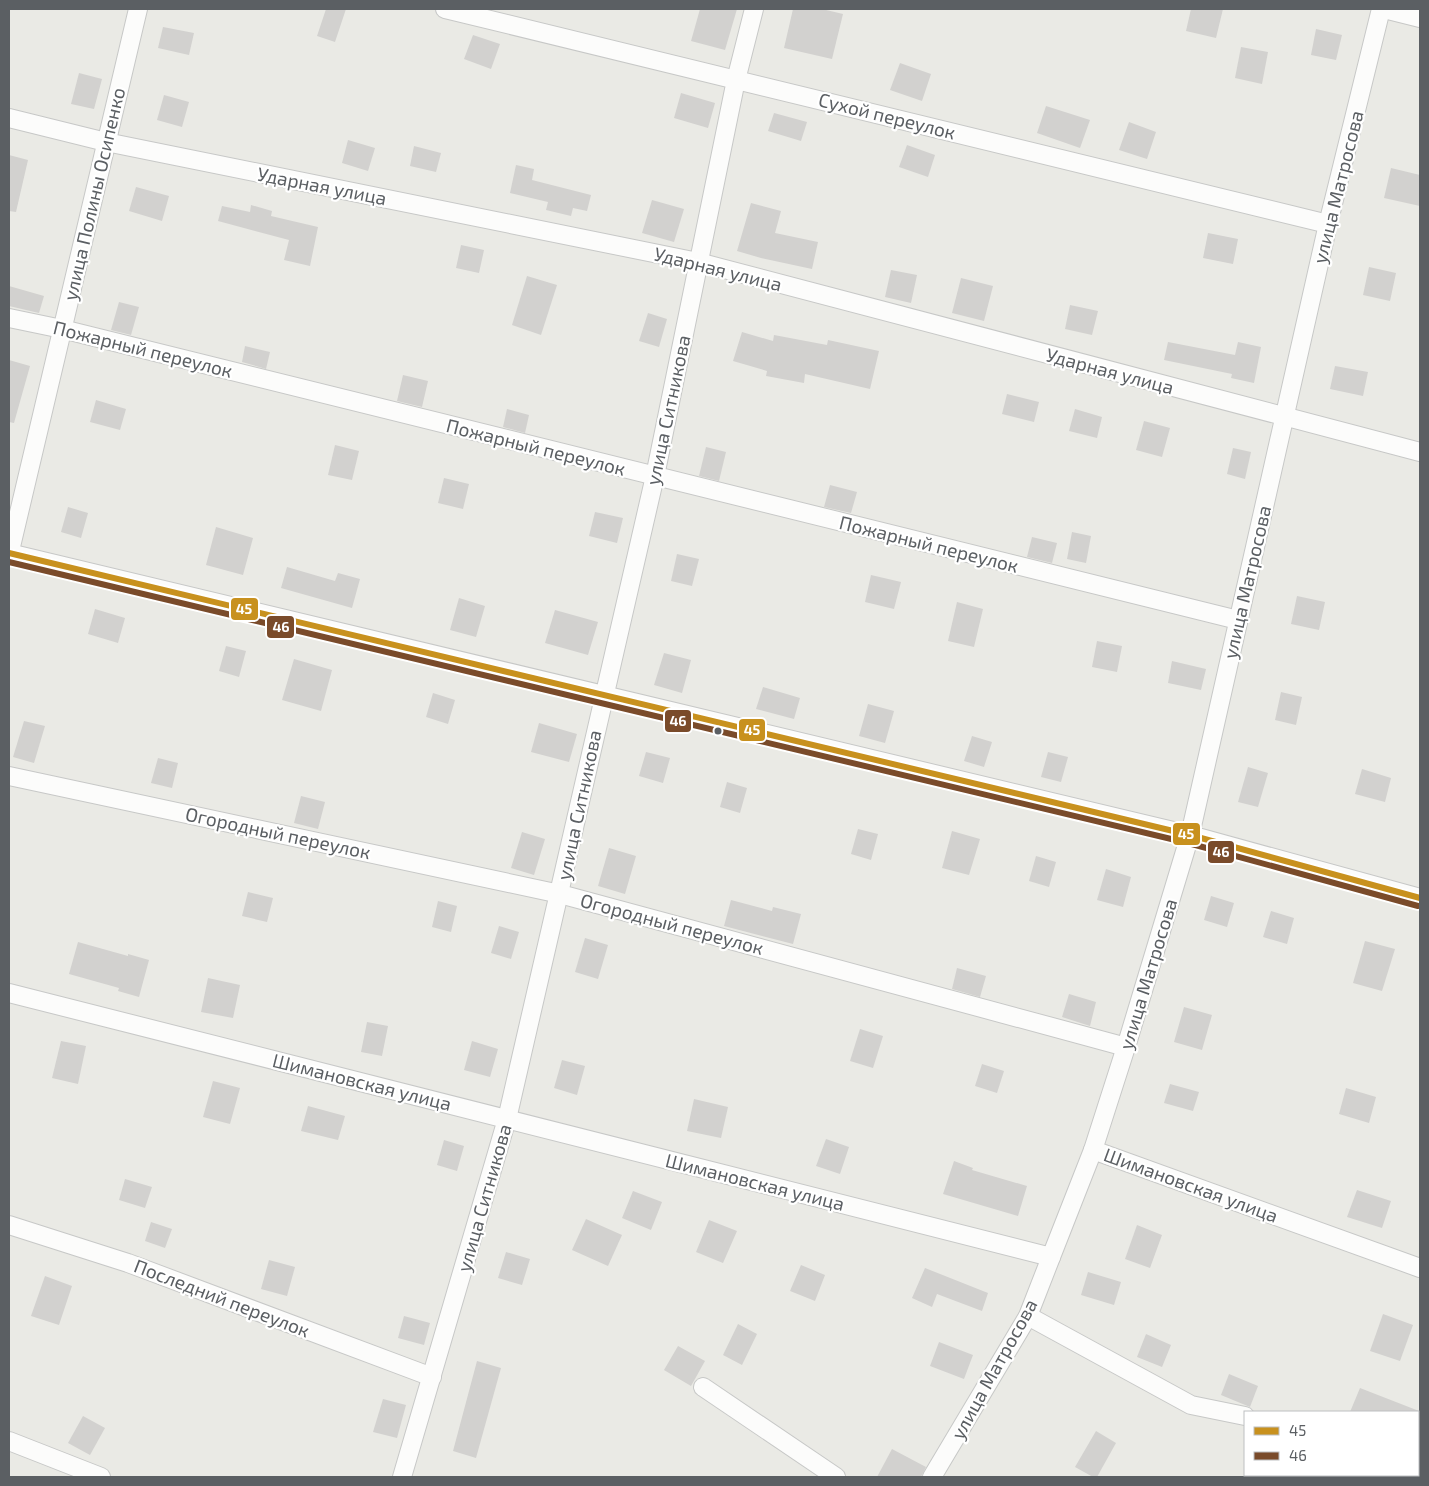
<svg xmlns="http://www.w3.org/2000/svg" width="1429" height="1486" viewBox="0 0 1429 1486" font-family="'Exo 2',sans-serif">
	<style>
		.building { fill: #d2d1cf }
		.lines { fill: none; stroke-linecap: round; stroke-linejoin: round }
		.street-casing { stroke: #c7c8c7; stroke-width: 20 }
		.street { stroke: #fcfcfb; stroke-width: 18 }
		.bus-1-casing { stroke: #fff; stroke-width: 10 }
		.bus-2-casing { stroke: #fff; stroke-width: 10 }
		.bus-1 { stroke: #c8911e; stroke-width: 6 }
		.bus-2 { stroke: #7a4b2a; stroke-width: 6 }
		.bus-dot { fill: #5b5f63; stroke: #fff; stroke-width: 2 }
		.labels { text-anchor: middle; stroke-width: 4.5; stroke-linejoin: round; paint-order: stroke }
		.street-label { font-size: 19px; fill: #5b5f63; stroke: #fff }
		.line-badge { stroke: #fff; stroke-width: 2 }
		.badge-label { font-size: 14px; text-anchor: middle; font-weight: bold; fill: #fff }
	</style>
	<rect width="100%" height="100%" fill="#eaeae5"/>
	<g class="building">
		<polygon points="326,9 346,9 335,42 317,36"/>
		<polygon points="700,9 737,9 725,50 691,41"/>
		<polygon points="793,9 822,9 843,14 832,59 784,48"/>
		<polygon points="1191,9 1223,9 1216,38 1186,31"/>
		<polygon points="163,27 194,33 189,55 158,48"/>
		<polygon points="1316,29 1342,35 1336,60 1311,55"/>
		<polygon points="473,35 500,44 491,69 464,59"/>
		<polygon points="1241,47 1268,52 1262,84 1235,78"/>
		<polygon points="900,63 931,74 922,101 890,90"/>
		<polygon points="79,73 102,79 94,109 71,104"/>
		<polygon points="681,93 715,103 708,128 674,118"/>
		<polygon points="164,95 189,102 182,127 157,120"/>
		<polygon points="1046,106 1090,120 1080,148 1037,133"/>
		<polygon points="774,113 807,122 801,141 768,131"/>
		<polygon points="1129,122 1156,132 1147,159 1119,150"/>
		<polygon points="348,140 375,148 368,171 342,163"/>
		<polygon points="907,145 935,155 928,177 899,167"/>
		<polygon points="414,146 441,153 436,172 410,166"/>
		<polygon points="9,155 28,160 16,212 9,211"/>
		<polygon points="516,165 534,169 532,180 591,195 587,211 573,208 571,216 546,210 548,202 510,193"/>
		<polygon points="1391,168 1420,175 1420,206 1384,198"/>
		<polygon points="136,187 169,196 162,221 129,211"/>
		<polygon points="652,200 684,209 674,242 642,233"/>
		<polygon points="751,203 781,211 775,233 818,242 812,269 761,258 737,251"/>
		<polygon points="251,205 272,211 271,216 318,227 310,266 284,260 289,240 218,221 222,206 250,212"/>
		<polygon points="1208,233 1238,239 1233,264 1203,258"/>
		<polygon points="461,245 484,250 479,273 456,268"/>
		<polygon points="1369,267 1396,273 1390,301 1363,295"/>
		<polygon points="891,270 917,275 911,303 885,297"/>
		<polygon points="527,276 557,285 541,335 512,325"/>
		<polygon points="961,278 993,286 984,321 952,313"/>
		<polygon points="9,286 44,296 39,313 9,306"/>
		<polygon points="119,302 139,307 131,335 111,330"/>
		<polygon points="1070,305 1098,311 1092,335 1065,329"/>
		<polygon points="648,313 667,319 659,347 639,341"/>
		<polygon points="742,332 773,341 774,335 827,345 828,340 879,351 870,389 805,374 804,383 766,376 767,371 733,361"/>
		<polygon points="1168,342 1235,355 1238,342 1261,347 1254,383 1231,378 1232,374 1164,360"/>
		<polygon points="245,346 270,352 266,369 242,362"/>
		<polygon points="9,360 30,366 14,423 9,422"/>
		<polygon points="1335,366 1368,372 1363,396 1330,389"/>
		<polygon points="403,375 428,381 422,407 397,401"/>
		<polygon points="1007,394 1039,402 1034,422 1002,414"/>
		<polygon points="96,400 126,409 120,430 90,422"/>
		<polygon points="507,409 529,415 525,433 503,427"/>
		<polygon points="1075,409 1102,417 1097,438 1069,431"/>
		<polygon points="1144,421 1170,428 1162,457 1136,450"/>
		<polygon points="335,445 359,451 352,480 328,475"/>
		<polygon points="706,447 726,452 719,481 699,476"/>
		<polygon points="1233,448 1251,452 1245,479 1227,474"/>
		<polygon points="444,478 469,484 463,509 438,503"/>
		<polygon points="830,485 857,492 851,513 824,507"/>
		<polygon points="68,507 88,513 81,538 61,532"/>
		<polygon points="595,512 623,518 617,543 589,536"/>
		<polygon points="216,527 253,538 243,575 206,565"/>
		<polygon points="1072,532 1091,536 1086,563 1067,559"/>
		<polygon points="1032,537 1057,543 1052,563 1027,557"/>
		<polygon points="677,554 699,559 692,586 671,581"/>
		<polygon points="287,567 335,581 338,573 360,579 352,608 281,588"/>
		<polygon points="871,575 901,582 894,609 865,602"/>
		<polygon points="1297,596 1325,602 1319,630 1291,624"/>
		<polygon points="459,598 485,606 476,637 450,630"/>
		<polygon points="957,602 983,609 974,647 948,641"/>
		<polygon points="95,609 125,618 118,643 88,634"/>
		<polygon points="555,610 598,622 588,655 545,643"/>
		<polygon points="1097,641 1122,646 1117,672 1092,667"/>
		<polygon points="226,646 246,651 239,677 219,671"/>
		<polygon points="664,653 691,660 682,693 654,685"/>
		<polygon points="294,659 332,670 321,711 282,700"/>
		<polygon points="1172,661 1206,669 1201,690 1168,683"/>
		<polygon points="763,687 800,698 794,719 756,709"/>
		<polygon points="1281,692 1302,697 1296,725 1275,720"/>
		<polygon points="433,693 455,700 448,724 426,717"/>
		<polygon points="868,704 894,711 885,743 859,736"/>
		<polygon points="24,721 45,726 34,763 13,757"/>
		<polygon points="539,723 577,734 569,762 531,752"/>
		<polygon points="972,736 992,742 984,767 964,761"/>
		<polygon points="646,752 670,758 663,783 639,776"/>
		<polygon points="1048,752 1068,757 1061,782 1041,777"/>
		<polygon points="158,758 178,763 172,788 151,783"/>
		<polygon points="1248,767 1268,773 1258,807 1238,802"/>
		<polygon points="1362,769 1391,778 1385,802 1355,794"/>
		<polygon points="727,782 747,788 740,813 720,807"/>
		<polygon points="301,796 325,802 318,829 294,823"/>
		<polygon points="858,829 878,834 871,860 851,854"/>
		<polygon points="952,831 980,839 969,875 942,868"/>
		<polygon points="522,832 545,839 534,875 511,868"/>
		<polygon points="609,848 636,856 625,894 598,886"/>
		<polygon points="1036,856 1056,862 1049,887 1029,881"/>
		<polygon points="1106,869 1131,877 1123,907 1097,900"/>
		<polygon points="248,892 273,898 267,922 242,916"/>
		<polygon points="1211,896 1234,903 1227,927 1204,920"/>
		<polygon points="731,900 772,911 773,907 801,914 793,944 724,926"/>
		<polygon points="438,901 457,906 451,932 432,927"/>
		<polygon points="1271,911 1294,918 1287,944 1263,937"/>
		<polygon points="499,926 519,932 511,959 491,953"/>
		<polygon points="585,938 608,945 598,979 575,972"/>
		<polygon points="1365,941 1395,949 1382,991 1353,983"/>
		<polygon points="78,942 128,956 128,954 149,960 139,997 118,991 119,988 69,974"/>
		<polygon points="957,968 986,976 980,997 952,989"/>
		<polygon points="208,978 240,985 233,1018 201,1012"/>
		<polygon points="1069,994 1096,1002 1090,1026 1062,1017"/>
		<polygon points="1184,1007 1212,1015 1202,1050 1174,1042"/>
		<polygon points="367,1022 388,1026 382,1056 361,1052"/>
		<polygon points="860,1029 883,1036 873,1068 850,1061"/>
		<polygon points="61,1041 86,1046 78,1084 52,1078"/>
		<polygon points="472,1041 498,1049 490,1077 464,1070"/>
		<polygon points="562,1060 585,1066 577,1095 554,1088"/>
		<polygon points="982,1064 1004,1071 997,1093 975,1086"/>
		<polygon points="213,1081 240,1088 230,1124 203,1117"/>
		<polygon points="1170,1084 1199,1092 1193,1111 1164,1103"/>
		<polygon points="1346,1088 1376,1097 1369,1123 1339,1114"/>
		<polygon points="694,1099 728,1107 721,1138 687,1131"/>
		<polygon points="308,1106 345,1116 338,1140 301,1131"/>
		<polygon points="826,1139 849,1147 840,1174 816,1166"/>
		<polygon points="444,1140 464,1146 457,1171 437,1165"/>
		<polygon points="954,1161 973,1168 972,1170 1027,1186 1018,1216 943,1194"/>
		<polygon points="125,1179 152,1187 145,1208 119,1200"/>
		<polygon points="1357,1190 1391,1201 1382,1228 1347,1217"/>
		<polygon points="633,1191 662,1202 651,1230 622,1218"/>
		<polygon points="586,1219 622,1235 608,1266 572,1250"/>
		<polygon points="709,1220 737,1231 723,1263 696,1252"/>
		<polygon points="151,1222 172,1229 165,1248 145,1241"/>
		<polygon points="1137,1225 1162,1235 1150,1268 1125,1259"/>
		<polygon points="506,1252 530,1259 522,1285 498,1278"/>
		<polygon points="269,1260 295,1267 287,1296 261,1289"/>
		<polygon points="801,1265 825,1275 815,1301 790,1291"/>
		<polygon points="925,1268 988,1293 982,1311 937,1294 932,1307 912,1298"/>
		<polygon points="1088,1272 1121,1282 1114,1305 1081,1295"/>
		<polygon points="45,1276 72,1286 59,1325 31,1316"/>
		<polygon points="1383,1314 1413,1325 1400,1361 1370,1351"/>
		<polygon points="404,1316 430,1323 424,1345 398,1338"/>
		<polygon points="738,1324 757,1334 742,1365 723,1355"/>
		<polygon points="1146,1334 1171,1345 1162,1367 1137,1357"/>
		<polygon points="939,1342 973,1355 964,1379 930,1366"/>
		<polygon points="678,1346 705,1361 691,1386 664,1370"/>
		<polygon points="477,1361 501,1368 476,1458 453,1451"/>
		<polygon points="1229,1374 1258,1386 1250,1407 1221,1395"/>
		<polygon points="1360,1388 1419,1411 1418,1412 1350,1412"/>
		<polygon points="383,1399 406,1405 397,1438 373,1432"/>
		<polygon points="83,1416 105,1428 90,1455 68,1443"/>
		<polygon points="1096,1431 1116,1443 1097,1477 1093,1477 1075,1467"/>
		<polygon points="892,1449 926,1467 921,1477 877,1477"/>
	</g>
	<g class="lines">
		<g class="street-casing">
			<g id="street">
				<polyline points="445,9 1328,224"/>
				<polyline points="1384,9 1420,18"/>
				<polyline points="9,118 106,142 698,262 1420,452"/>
				<polyline points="9,318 62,329 1238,620"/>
				<polyline points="9,553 1190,835 1420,898"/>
				<polyline points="9,555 138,9"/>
				<polyline points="9,776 560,894 1126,1047"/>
				<polyline points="9,993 1051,1257 1093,1150 1420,1268"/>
				<polyline points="1093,1150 1126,1047 1190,835 1328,224 1381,9"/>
				<polyline points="9,1225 128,1263 432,1377"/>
				<polyline points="1028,1316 1191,1405 1245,1416"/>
				<polyline points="703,1387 836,1477"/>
				<polyline points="9,1441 101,1477"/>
				<polyline points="1402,1475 1408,1477"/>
				<polyline points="402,1477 507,1119 655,476 736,80 754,9"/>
				<polyline points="932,1477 1028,1316 1051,1257"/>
			</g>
		</g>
		<use href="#street" class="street"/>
		<g class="bus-1-casing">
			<polyline id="bus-1" points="9,553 1190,835 1420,898"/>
		</g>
		<g class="bus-2-casing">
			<polyline id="bus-2" points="9,562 1188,843 1418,906"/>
		</g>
		<use href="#bus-1" class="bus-1"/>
		<use href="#bus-2" class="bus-2"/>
	</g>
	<circle class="bus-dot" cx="718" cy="731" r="4.5"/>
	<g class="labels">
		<g class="street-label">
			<text transform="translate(887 116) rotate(14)" y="7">Сухой переулок</text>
			<text transform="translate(322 186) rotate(11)" y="7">Ударная улица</text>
			<text transform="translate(1338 187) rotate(-76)" y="7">улица Матросова</text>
			<text transform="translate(94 194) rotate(-77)" y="7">улица Полины Осипенко</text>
			<text transform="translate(718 269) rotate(14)" y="7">Ударная улица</text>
			<text transform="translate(143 349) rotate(14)" y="7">Пожарный переулок</text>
			<text transform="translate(1110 371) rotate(15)" y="7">Ударная улица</text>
			<text transform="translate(668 410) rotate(-78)" y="7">улица Ситникова</text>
			<text transform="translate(536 447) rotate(14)" y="7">Пожарный переулок</text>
			<text transform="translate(929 544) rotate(14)" y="7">Пожарный переулок</text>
			<text transform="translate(1247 582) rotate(-77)" y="7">улица Матросова</text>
			<text transform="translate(579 805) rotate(-78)" y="7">улица Ситникова</text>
			<text transform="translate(278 833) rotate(12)" y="7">Огородный переулок</text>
			<text transform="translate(672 924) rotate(15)" y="7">Огородный переулок</text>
			<text transform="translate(1148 974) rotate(-73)" y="7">улица Матросова</text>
			<text transform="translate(362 1082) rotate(14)" y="7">Шимановская улица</text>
			<text transform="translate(755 1182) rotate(14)" y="7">Шимановская улица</text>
			<text transform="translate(1191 1185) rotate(20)" y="7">Шимановская улица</text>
			<text transform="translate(484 1198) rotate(-74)" y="7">улица Ситникова</text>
			<text transform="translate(222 1298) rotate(21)" y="7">Последний переулок</text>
			<text transform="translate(994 1369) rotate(-61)" y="7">улица Матросова</text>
		</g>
	</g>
	<g class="line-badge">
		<rect x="230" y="597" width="29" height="24" rx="5" fill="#c8911e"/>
		<rect x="266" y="615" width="29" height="24" rx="5" fill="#7a4b2a"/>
		<rect x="664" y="709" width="28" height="24" rx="5" fill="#7a4b2a"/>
		<rect x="738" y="718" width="28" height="24" rx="5" fill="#c8911e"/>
		<rect x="1172" y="822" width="29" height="24" rx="5" fill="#c8911e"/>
		<rect x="1207" y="840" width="28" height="24" rx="5" fill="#7a4b2a"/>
	</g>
	<g class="badge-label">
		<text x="244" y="614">45</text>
		<text x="281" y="632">46</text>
		<text x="678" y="726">46</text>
		<text x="752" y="735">45</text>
		<text x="1186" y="839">45</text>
		<text x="1221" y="857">46</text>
	</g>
	<rect width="1429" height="1486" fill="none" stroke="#5b5f63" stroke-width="20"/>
	<rect x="1244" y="1411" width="175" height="65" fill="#ffffff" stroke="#bdbfc1"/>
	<rect x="1254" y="1427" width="25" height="8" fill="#c8911e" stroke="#bdbfc1"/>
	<text x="1289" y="1436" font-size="15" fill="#5b5f63">45</text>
	<rect x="1254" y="1452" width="25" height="8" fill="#7a4b2a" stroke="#bdbfc1"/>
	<text x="1289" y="1461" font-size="15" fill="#5b5f63">46</text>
</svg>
